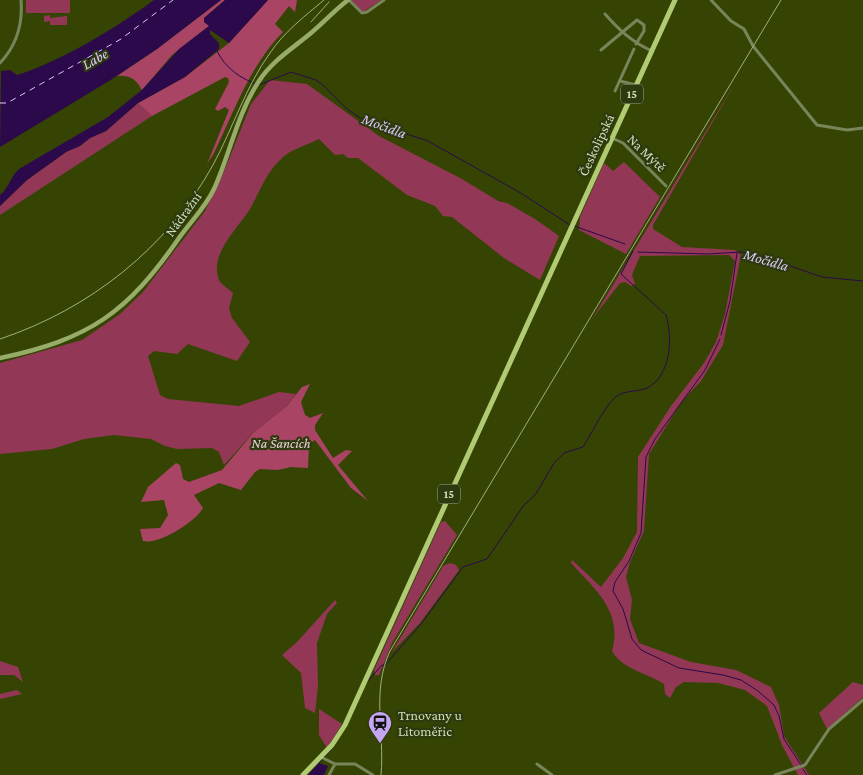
<svg xmlns="http://www.w3.org/2000/svg" width="863" height="775" viewBox="0 0 863 775" font-family="'Crimson Pro',serif">
	<style>
		.green { fill: #933756 }
		.forest { fill: #aa4465 }
		.water { fill: #2b094a }
		.lines { fill: none; stroke-linecap: round; stroke-linejoin: round }
		.stream { stroke: #2b094a; stroke-width: 1 }
		.ferry { stroke: #ddcafa; stroke-width: 1; stroke-dasharray: 6 5; stroke-linecap: butt }
		.minor { stroke: #78855b; stroke-width: 3 }
		.secondary { stroke: #98ac69; stroke-width: 4.5 }
		.primary { stroke: #b0cb73; stroke-width: 5 }
		.rail { stroke: #a1af80; stroke-width: 1 }
		.labels { text-anchor: middle; stroke-width: 4.5; stroke-linejoin: round; paint-order: stroke }
		.shield { fill: #2d390f; stroke: #9eab83; stroke-width: 1 }
		.shield-label { font-size: 12px; font-weight: bold; fill: #cfdcb5 }
		.street-label { font-size: 14px; fill: #cfdcb5; stroke: #2d390f }
		.park-label { font-size: 14px; font-style: italic; fill: #eed1d8; stroke: #2d390f }
		.poi-label { font-size: 14px; fill: #cfdcb5; stroke: #2d390f; text-anchor: start }
		.water-label { font-size: 15px; font-style: italic; fill: #ddcafa; stroke: #2d390f }
	</style>
	<rect width="100%" height="100%" fill="#364403"/>
	<g class="green">
		<rect x="26" y="0" width="44" height="13"/>
		<polygon points="351,0 381,0 363,12"/>
		<polygon points="50,15 50,18 67,16 67,25 50,25 50,21 44,22 44,16"/>
		<path d="M270,80L307,84L379,136L462,179L498,201L507,203L535,219L559,236L540,280L504,258L452,217L443,216L435,206L407,195L358,158H348L343,154L335,155L319,139C307,145 288,150 279,161C265,175 259,193 250,209C238,228 211,252 218,277C219,284 228,288 233,293L229,308L232,318L250,342L237,361L188,344L177,354L154,351L148,356L160,395L168,399L239,406L279,392L296,394L287,406L254,432L224,465L219,452L212,448L177,449L165,446L151,439L114,435L84,439L52,449L0,454V363L82,340L120,314L143,292L205,211L225,169L251,104Z"/>
		<path d="M737,80L653,225V229L682,247L735,250L741,255L723,345L701,381L682,401L649,454L644,531L630,562L626,577L632,600L630,619L639,643L691,662L736,670L771,687L779,705L784,736L809,775H798L782,745L767,706L745,690L718,683L684,682L676,687L670,698L665,694L664,684C647,673 622,669 612,651C623,612 595,589 571,563L572,560L601,587L623,558L637,532L638,457L671,406L704,363L716,342L725,314L735,261L729,255L640,256L632,275L635,284L631,286L625,282L620,283L593,318Z"/>
		<polygon points="138,103 152,116 0,215 0,206 27,180 69,150 80,146 90,138 106,131"/>
		<polygon points="624,162 660,197 626,254 579,230 580,217 604,163 613,171"/>
		<polygon points="445,521 457,535 392,643 379,675 375,675 374,670 441,522"/>
		<polygon points="450,563 456,565 459,570 420,623 392,652 443,566"/>
		<polygon points="335,600 337,603 327,614 317,643 318,686 315,713 305,708 301,673 282,655 297,642"/>
		<polygon points="0,661 18,667 23,682 14,675 0,675"/>
		<polygon points="853,682 863,685 863,697 827,729 819,713"/>
		<polygon points="17,690 22,694 0,699 0,694"/>
		<polygon points="319,709 342,724 327,748 319,735"/>
	</g>
	<g class="forest">
		<path d="M221,0H225L204,18L209,26L172,55L142,90C136,79 129,75 117,76L157,49Z"/>
		<path d="M268,0H297L295,12L289,6L275,24L283,32C250,65 234,112 214,153L207,164L229,110L225,107L218,111L215,109L229,82L228,78L225,77L152,116L138,103L185,77L229,43Z"/>
		<path d="M310,384L301,402L305,415L310,418L323,413L315,425V430L333,458L346,450L352,451L338,465L368,501L351,488L315,440L309,444L308,468L291,467L278,470L260,469L255,472L241,490L219,483L194,495L203,508C195,522 159,545 143,541L140,529L160,528L168,515L164,500L141,502L148,487L176,463L180,465L183,479L189,482L222,470L254,432L287,406L302,387Z"/>
	</g>
	<g class="water">
		<path d="M154,0H221L157,49L109,81L0,147L1,71L10,70L17,75C62,61 116,28 154,0Z"/>
		<path d="M225,0H268L229,43L210,30V34L219,43V49L185,77L138,103L106,131L90,138L80,146L66,152L27,180L0,206V195C9,188 10,177 19,169L108,117L142,90L179,49L209,26L204,22V18Z"/>
		<polygon points="319,763 328,766 324,775 308,775"/>
	</g>
	<g class="lines">
		<g class="stream">
			<path d="M217,51C225,68 241,79 259,85L291,72L316,80L324,86L347,109L366,122L426,140L519,192L570,225"/>
			<polyline points="574,226 625,244"/>
			<polyline points="638,252 708,254 742,252 759,255 822,277 863,281"/>
			<polyline points="721,335 730,301 737,253"/>
			<polyline points="720,339 705,370 655,439 646,457 641,533 629,561 615,582 613,591 623,609 632,639 641,650 679,668 723,675 741,680 758,691 774,705 779,716 784,739 801,765"/>
			<path d="M367,682L382,665H385L421,624L463,567L487,559L524,505L536,494L554,463L564,453L583,447C592,433 605,405 617,396C625,390 638,392 647,388C671,376 673,338 666,315L621,274L633,251"/>
			<polyline points="319,763 333,747"/>
			<polyline points="803,769 807,775"/>
		</g>
		<polyline class="ferry" points="0,103 7,103 121,39 173,0"/>
		<g class="minor">
			<polyline points="349,0 362,13 367,12 384,0"/>
			<polyline points="711,0 731,21 744,29 753,46 817,125 847,130 863,128"/>
			<path d="M605,14C619,30 632,42 652,51"/>
			<polyline points="601,50 637,20 644,25 644,31 636,44"/>
			<path d="M0,63C17,45 23,25 21,0"/>
			<polyline points="620,81 636,85"/>
			<polyline points="615,91 634,49"/>
			<polyline points="612,138 623,143 666,186"/>
			<polyline points="321,757 335,764 355,764 373,775"/>
			<polyline points="537,764 552,775"/>
			<polyline points="329,775 335,764"/>
			<polyline points="775,775 805,765 829,729 863,700"/>
		</g>
		<path class="secondary" d="M0,358C90,339 127,313 179,238C191,221 205,208 214,189C230,154 237,114 259,81C272,61 293,48 311,33C324,22 335,10 348,0"/>
		<polyline class="primary" points="303,775 332,745 345,725 675,0"/>
		<g class="rail">
			<polyline points="311,22 329,2"/>
			<path d="M0,339C90,309 167,248 213,165C233,128 246,86 270,53C284,32 305,16 324,0"/>
			<path d="M381,775C385,733 371,692 390,651L781,0"/>
		</g>
	</g>
	<defs>
		<g id="station-pin" transform="scale(1.25)"><path d="M0 17L-7.5 6A9.5 9.5 0 1 1 7.5 6Z" fill="#c5a7f1" stroke="#2d390f"/><path d="M-3-6H3Q5-6 5-4V2Q5 4 3 4L4.5 6H3L1.5 4h-3L-3 6H-4.5L-3 4Q-5 4-5 2V-4Q-5-6-3-6ZM-3.5-4v3h7v-3ZM-3.5 1v1.5H-2V1ZM2 1v1.5H3.5V1Z" fill="#111"/></g>
	</defs>
	<g fill-rule="evenodd">
		<use href="#station-pin" x="380" y="723"/>
	</g>
	<g class="labels">
		<g class="shield">
			<rect x="621" y="84.5" width="22" height="19" rx="4"/>
			<rect x="438" y="484.5" width="22" height="19" rx="4"/>
		</g>
		<g class="shield-label">
			<text x="632" y="98">15</text>
			<text x="449" y="498">15</text>
		</g>
		<g class="street-label">
			<text transform="translate(596 145) rotate(-65)" y="5">Českolipská</text>
			<text transform="translate(647 153) rotate(43)" y="5">Na Mýtě</text>
			<text transform="translate(183 214) rotate(-54)" y="5">Nádražní</text>
		</g>
		<g class="park-label">
			<text x="281" y="448">Na Šancích</text>
		</g>
		<g class="poi-label">
			<text x="398" y="720">Trnovany u<tspan x="398" dy="16">Litoměřic</tspan></text>
		</g>
		<g class="water-label">
			<text transform="translate(95 59) rotate(-30)" y="5">Labe</text>
			<text transform="translate(384 126) rotate(20)" y="5">Močidla</text>
			<text transform="translate(766 260) rotate(16)" y="5">Močidla</text>
		</g>
	</g>
</svg>
